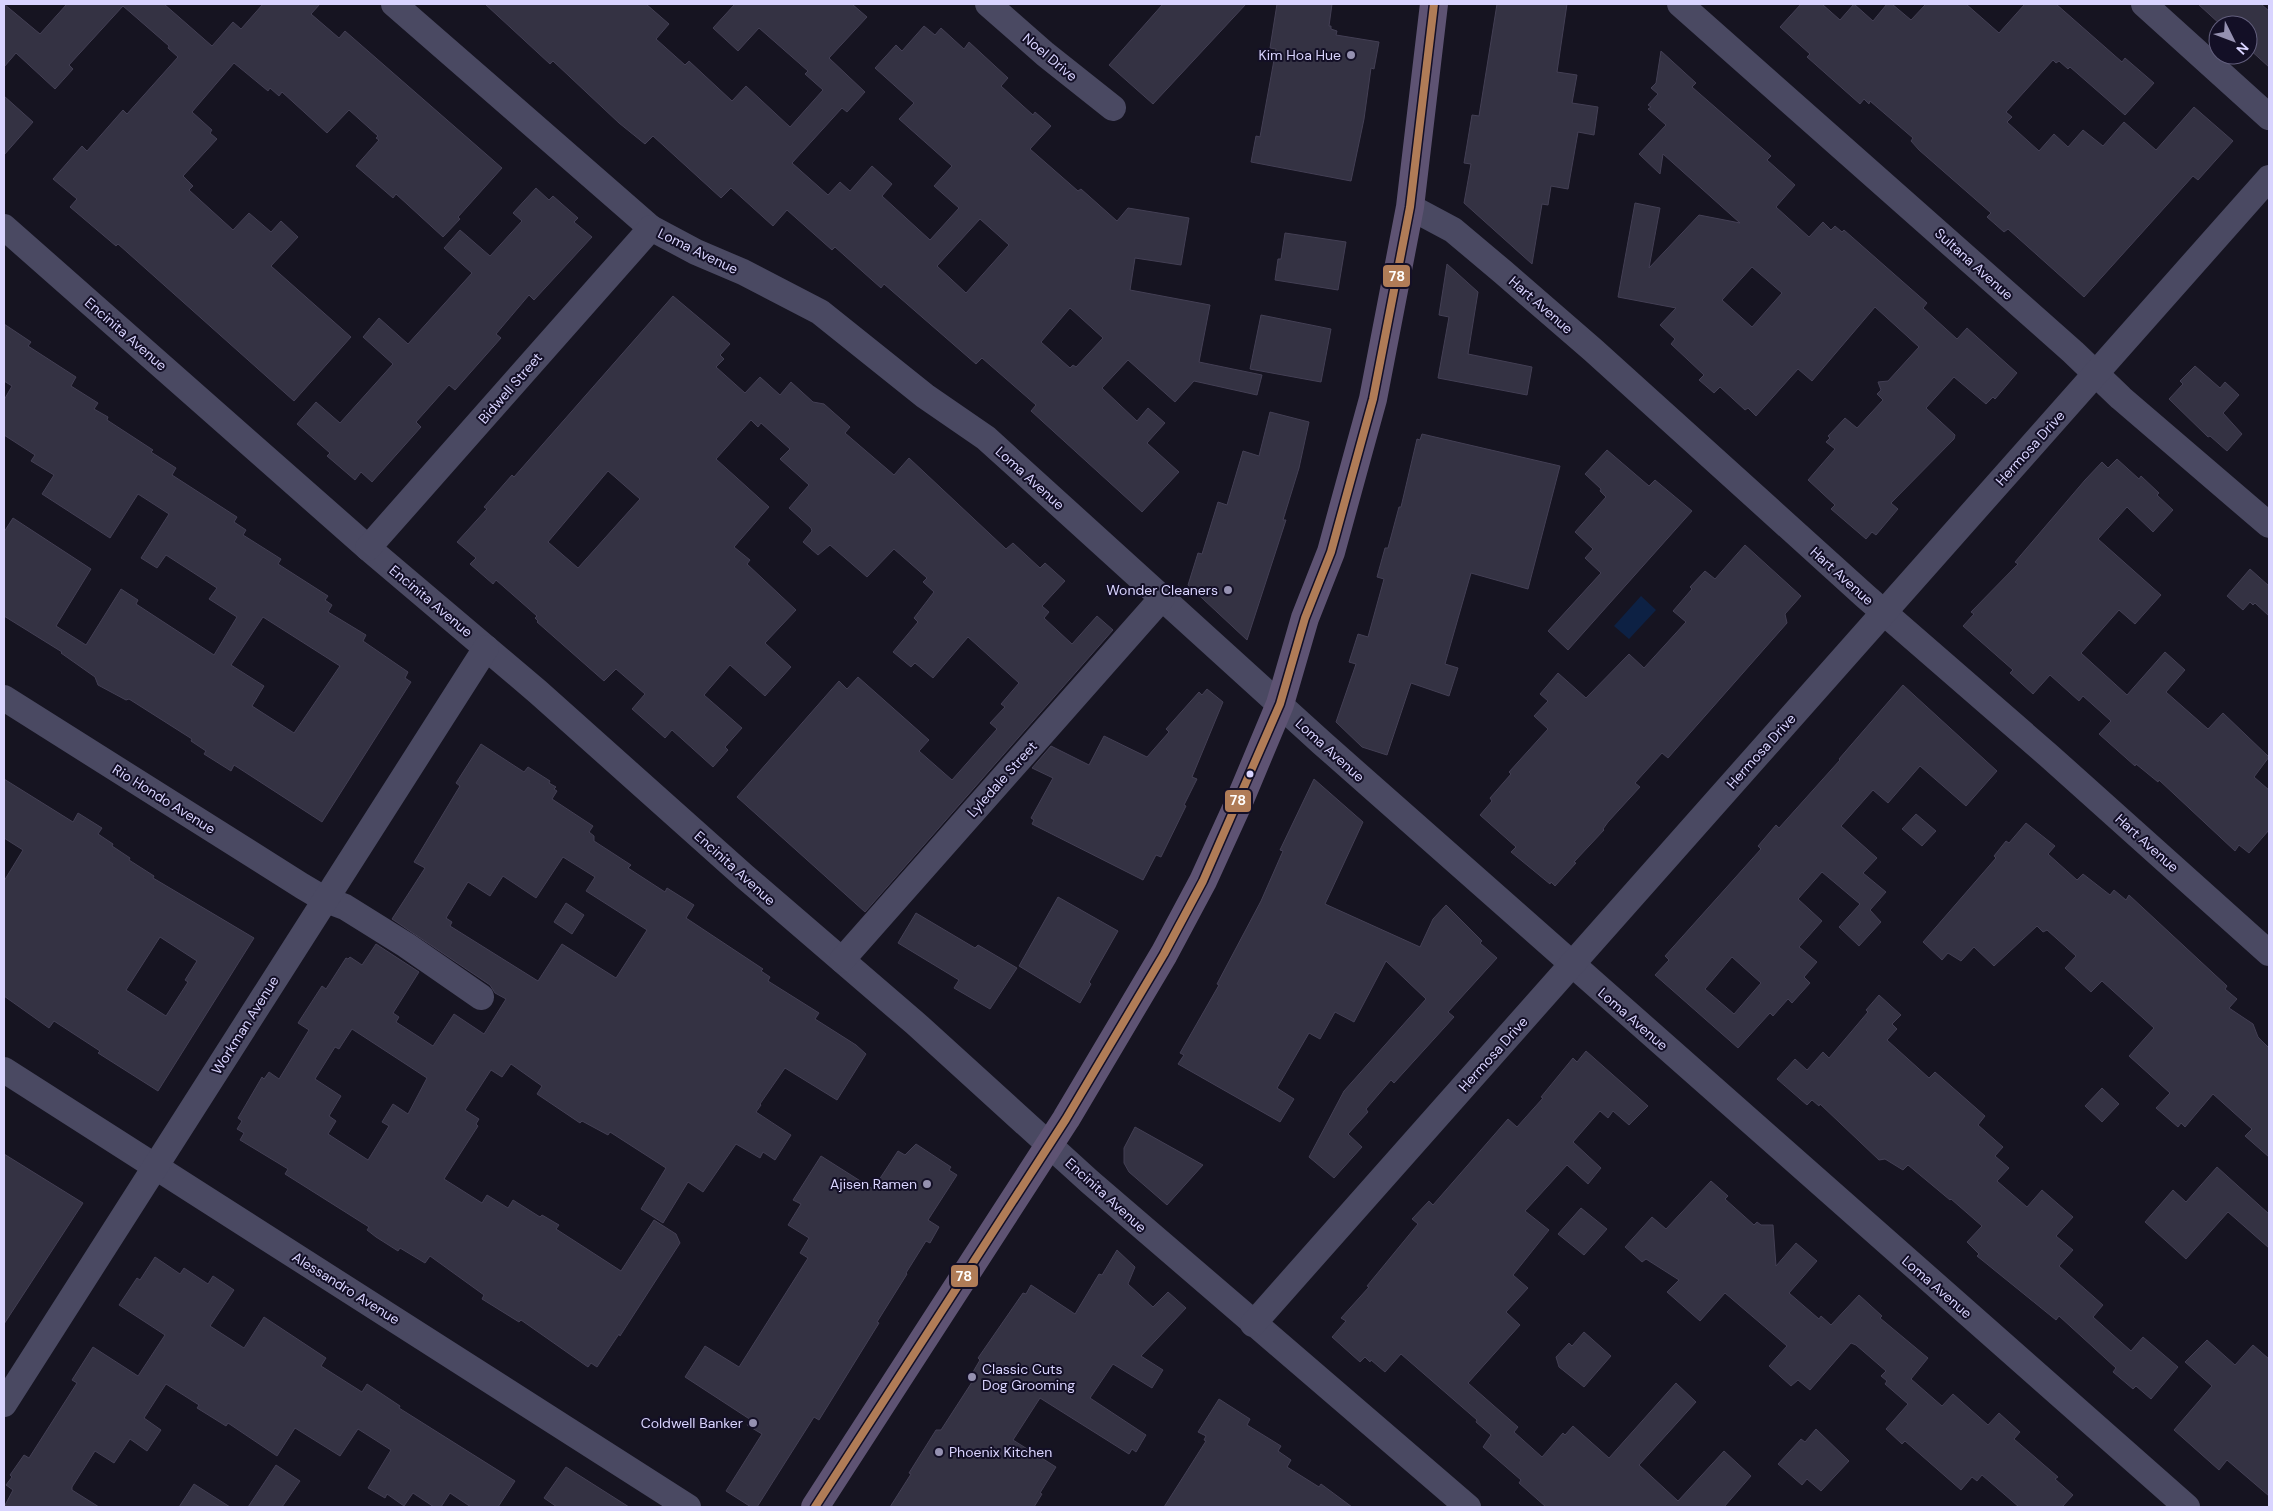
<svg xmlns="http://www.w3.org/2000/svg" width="2273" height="1511" viewBox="0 0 2273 1511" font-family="'DM Sans',sans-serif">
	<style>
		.water { fill: #0d2144 }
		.building { fill: #343243; stroke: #433f54; fill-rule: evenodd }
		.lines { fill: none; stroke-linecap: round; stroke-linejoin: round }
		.minor { stroke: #4a4962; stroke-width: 26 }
		.major { stroke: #5e5373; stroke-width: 28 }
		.bus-1-casing { stroke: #130f26; stroke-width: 11 }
		.bus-1 { stroke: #b07c57; stroke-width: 8 }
		.poi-dot { fill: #9591b1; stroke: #130f26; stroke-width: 2 }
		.bus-dot { fill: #d9d4ff; stroke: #130f26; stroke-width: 2 }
		.labels { text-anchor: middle; stroke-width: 4; stroke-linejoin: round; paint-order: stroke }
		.poi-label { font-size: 14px; fill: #d9d4ff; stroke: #130f26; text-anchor: end }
		.street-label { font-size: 14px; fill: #d9d4ff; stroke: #130f26 }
		.line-badge { stroke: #130f26; stroke-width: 2 }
		.badge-label { font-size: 14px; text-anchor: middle; font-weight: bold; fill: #fff }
	</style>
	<rect width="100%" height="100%" fill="#161421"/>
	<polygon class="water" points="1641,596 1656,610 1629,639 1614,626"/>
	<g class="building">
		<polygon points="4,4 40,34 67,4 164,4 212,46 233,22 241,29 263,4 320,4 311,14 339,38 345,31 502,168 458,217 460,219 443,237 396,194 393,198 356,166 379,140 376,138 378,136 349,110 327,133 282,92 279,96 270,88 268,91 234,63 192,112 212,130 210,133 217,139 183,176 193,186 189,190 233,230 249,213 271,232 281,221 298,237 271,266 351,337 294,401 118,244 116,246 70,207 77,199 53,179 82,146 87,151 123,110 127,114 178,57 168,48 169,46 123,6 69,65 73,69 55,89 16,53 4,67"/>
		<path d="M485,4H646L669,24L656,39L685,65L689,61L732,101L746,86L790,127L823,90L805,74L808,71L759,28L738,51L713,28L735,4H852L867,17L829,58L865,92L847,112L842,108L792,163L828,195L840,182L850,191L872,166L892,184L882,196L930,240L959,208L934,186L952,166L899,119L914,103L875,68L896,45L902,51L924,26L935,35L941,28L964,49L969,42L1008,78L1001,86L1033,115L1035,112L1051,126L1030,149L1078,191L1081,189L1117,221L1128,208L1189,218L1181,265L1135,258L1130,290L1210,305L1199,362L1262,375L1257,395L1194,381L1175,402L1128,360L1102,388L1137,421L1148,408L1165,423L1147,443L1179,472L1142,512L1031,411L1036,405L982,358L976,364L884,284L881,288L835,247L832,250L787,210L773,226L731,188L721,198L653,136L645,144L619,123L553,61L550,64ZM980,219L1009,245L966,293L937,266ZM1070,308L1103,338L1076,367L1073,365L1070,368L1041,342Z"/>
		<polygon points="1163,4 1246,4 1153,104 1109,65"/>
		<polygon points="1277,4 1332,4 1329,26 1331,26 1331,29 1337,31 1336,35 1379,42 1374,69 1371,68 1364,119 1351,181 1251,162 1256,136 1260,137 1276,49 1270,48"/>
		<polygon points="1497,4 1567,4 1557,72 1577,75 1572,103 1598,107 1594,135 1578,132 1568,189 1551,186 1548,205 1542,204 1532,264 1464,203 1471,164 1464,163 1472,115 1479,116"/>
		<polygon points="1801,4 1822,4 1840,20 1854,4 1873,21 1887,4 1892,4 1911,20 1926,4 1966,4 1999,33 2025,4 2056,4 2122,62 2125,58 2154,83 2125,115 2070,67 2068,69 2059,61 2056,63 2053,60 2006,112 2012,117 2007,122 2039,151 2054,134 2068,147 2083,130 2103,146 2124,122 2156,150 2194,107 2233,141 2198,180 2193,176 2084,297 2008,229 2004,232 1987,217 1991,213 1919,150 1911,141 1913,138 1870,101 1869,104 1864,99 1860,104 1807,57 1810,54 1780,27"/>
		<polygon points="2198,4 2261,4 2269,11 2269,67 2248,48 2248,25 2221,25"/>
		<path d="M1661,51L1696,83L1692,87L1771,156L1767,160L1795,185L1776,207L1809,237L1823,222L1831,230L1835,226L1842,232L1844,230L1927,303L1923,308L1957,339L1967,328L2017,373L1995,399L1993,397L1986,404L1954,377L1926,408L1955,435L1954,439L1891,503L1898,509L1876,535L1872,532L1866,539L1831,509L1835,505L1808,480L1835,449L1826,442L1830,438L1828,436L1845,418L1857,428L1883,400L1877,394L1881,390L1878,382L1888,381L1919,347L1875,307L1812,381L1798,369L1756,416L1748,408L1745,410L1720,387L1714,393L1699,380L1704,375L1671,344L1675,339L1660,325L1676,308L1618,297L1635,203L1660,208L1649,268L1699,215L1740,223L1663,154L1660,174L1639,154L1666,125L1648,109L1651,107L1648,105L1658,94L1651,88L1656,83ZM1752,267L1782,293L1752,327L1722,300Z"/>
		<polygon points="4,96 33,122 4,155"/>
		<polygon points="536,188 549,200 553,196 578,218 574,222 592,237 534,300 529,295 496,334 501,338 455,390 449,385 416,422 421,427 372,482 361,472 355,480 327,456 330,453 297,424 316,402 340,423 393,364 363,337 379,318 408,344 472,273 444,248 460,230 490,256 522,221 513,213"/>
		<polygon points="1285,233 1346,242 1338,290 1275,280 1278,259 1281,259"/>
		<polygon points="1447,264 1478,292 1468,354 1532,367 1527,395 1438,378 1449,317 1439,315"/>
		<path d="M673,296L730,344L720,355L724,359L716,367L745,393L760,377L780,395L791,382L813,402L824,404L850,427L845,433L894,475L909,458L1006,549L1013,543L1040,568L1045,563L1065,581L1042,606L1049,612L1044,618L1072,644L1097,616L1113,630L865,912L737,797L839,681L847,689L858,677L929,740L919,751L952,780L997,729L990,723L1005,707L1001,704L1019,683L968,637L933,678L915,663L911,667L893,652L918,622L914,618L934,592L923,582L927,578L894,549L867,577L830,545L818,555L803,542L812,531L811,528L789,508L809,485L780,459L790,449L761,423L758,427L751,420L716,459L769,507L734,547L750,560L747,564L796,610L765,643L791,667L765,696L730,665L704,695L742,728L725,747L728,750L713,767L672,730L665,738L632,709L645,694L616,669L604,681L537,622L538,621L535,618L537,616L496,580L493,584L470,564L476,558L457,542L487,509L484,507L512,475L514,477ZM608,471L640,499L578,568L548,542Z"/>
		<polygon points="1261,315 1331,329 1321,382 1250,369"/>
		<path d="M4,324L31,342L28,346L76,377L71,386L98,403L94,409L108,417L107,420L153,450L151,452L176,468L172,475L237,517L234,522L246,530L243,535L281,559L278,564L328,596L325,600L332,605L328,612L366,635L363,641L408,672L405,678L411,682L322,822L234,765L231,771L204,754L206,751L191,741L192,739L129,699L126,700L98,685L95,677L61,653L62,652L4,616V532L13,518L91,569L56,626L86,645L121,589L138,600L136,604L214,655L237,617L209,599L217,588L166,555L157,568L141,558L169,514L138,494L110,538L42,494L54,475L31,461L35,455L4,435V400L12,386L4,381ZM263,617L340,666L294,733L252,706L264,686L231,665Z"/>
		<polygon points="2195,366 2220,388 2225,382 2239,395 2223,413 2242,434 2227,451 2210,436 2208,437 2169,399 2183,384 2180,381"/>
		<polygon points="1270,412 1309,422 1299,468 1283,520 1286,520 1247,640 1188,585 1198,553 1202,554 1218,502 1227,505 1243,451 1259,456"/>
		<polygon points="1422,434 1560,466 1528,589 1471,573 1445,664 1458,668 1449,696 1411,683 1387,755 1362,747 1336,722 1356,664 1349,662 1358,634 1368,637 1384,579 1377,577 1385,548 1388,548 1399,507 1401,507 1417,439 1420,440"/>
		<polygon points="1607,450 1649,486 1655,480 1692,511 1568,650 1548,631 1601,573 1585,558 1593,549 1575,532 1606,497 1600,491 1601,489 1585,474"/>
		<polygon points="2117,459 2139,479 2141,476 2159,493 2157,495 2173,510 2153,532 2127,507 2098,539 2161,595 2135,624 2119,610 2081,653 2127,695 2165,652 2185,670 2166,692 2208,729 2223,713 2269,757 2254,777 2269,790 2269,830 2249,853 2239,845 2235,851 2159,780 2158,782 2136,764 2135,766 2099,734 2111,721 2083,696 2079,701 2050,675 2033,694 2010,673 2013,670 1963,626 1974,614 1971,612 2018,564 2015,562 2085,480 2102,462 2108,468"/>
		<polygon points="1745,545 1801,596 1785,614 1787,623 1668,758 1662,753 1635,783 1640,787 1608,822 1603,829 1604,830 1574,862 1576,863 1555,886 1551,882 1550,884 1511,852 1516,847 1480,815 1492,801 1490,798 1511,774 1509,772 1548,729 1534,716 1548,701 1540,694 1558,673 1586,698 1629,654 1644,668 1686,622 1673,611 1692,589 1690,587 1705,571 1715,579"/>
		<polygon points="2250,569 2269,586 2269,616 2255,603 2253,605 2250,602 2243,610 2227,596"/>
		<path d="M1903,685L1997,771L1966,806L1920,766L1888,803L1873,790L1841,826L1877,858L1863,873L1886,892L1870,910L1881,922L1859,946L1839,927L1860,904L1822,872L1798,899L1822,921L1799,947L1817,962L1804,977L1810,983L1792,1003L1788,999L1773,1016L1770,1013L1738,1048L1655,975L1669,960L1665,956L1761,849L1758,846L1776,825L1779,828L1840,760L1839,759ZM1732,957L1761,983L1734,1014L1705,989Z"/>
		<polygon points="1207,689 1223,702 1192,777 1197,779 1184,805 1186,806 1161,857 1156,855 1143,880 1032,824 1034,820 1031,818 1053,778 1032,768 1051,746 1089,765 1104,736 1147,757 1169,732 1166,729 1199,692 1202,695"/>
		<path d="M481,744L524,772L528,767L550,781L549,783L556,787L554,789L557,791L552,799L593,826L589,832L594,836V841L631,865L628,868L665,892L667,888L694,905L686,918L763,969L761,971L770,977L768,981L819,1013L815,1019L856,1045L866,1054L837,1100L785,1068L760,1104L761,1105L756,1112L791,1135L775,1160L763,1152L760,1158L736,1144L703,1192L688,1182L663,1223L641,1209L666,1168L610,1132L608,1135L582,1121L580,1123L537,1094L542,1086L511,1064L502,1077L491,1070L465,1110L479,1119L476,1124L478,1126L444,1179L482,1203L487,1195L508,1208L513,1200L540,1217L542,1215L559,1225L556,1229L621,1271L654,1220L676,1234L680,1243L620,1336L619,1334L597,1367L591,1363L588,1367L521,1320L519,1322L482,1299L484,1295L430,1256L425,1263L400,1248L398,1251L376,1237L367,1230L369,1227L285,1174L288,1169L240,1140L244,1133L237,1129L242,1121L238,1118L262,1077L264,1079L269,1072L279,1079L309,1030L298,1023L322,986L326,989L346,958L348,959L350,957L362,965L376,944L419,972L393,1013L399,1017L396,1022L433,1046L454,1014L484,1034L506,999L495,993L490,985L392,919L425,868L414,862L460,786L456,783ZM563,857L595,877L586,891L647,930L616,978L562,944L538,981L450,926L452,922L446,918L468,882L490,896L503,876L536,898ZM352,1029L427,1078L408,1114L393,1104L382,1122L389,1126L368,1160L328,1134L336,1121L329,1116L341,1096L315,1079L335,1047L339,1049Z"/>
		<path d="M4,779L73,822L78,813L102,828L98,834L113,844L112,846L130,858L129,860L154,876L153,878L254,938L158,1091L98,1053L100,1051L54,1021L49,1028L4,996V881L23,850L4,838ZM160,937L197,961L185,980L188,982L166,1016L126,990Z"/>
		<polygon points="1314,779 1363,822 1325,904 1420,947 1433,919 1446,905 1482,941 1480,943 1497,958 1448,1012 1454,1017 1394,1083 1391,1080 1366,1109 1368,1112 1348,1134 1362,1147 1334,1178 1309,1157 1344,1091 1426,999 1386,961 1354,1022 1335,1012 1320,1039 1309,1033 1277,1088 1294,1099 1280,1122 1178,1064 1184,1055 1180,1053 1219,985 1217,984 1261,901 1283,851 1280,850"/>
		<polygon points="1916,814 1936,831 1922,846 1902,829"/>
		<polygon points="2026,823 2055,846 2048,854 2077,880 2083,874 2110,895 2114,890 2126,900 2129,895 2227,986 2225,989 2237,999 2229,1008 2253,1024 2258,1037 2269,1048 2269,1157 2245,1136 2252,1129 2213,1094 2185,1127 2181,1123 2178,1127 2156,1108 2170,1093 2129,1056 2154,1028 2102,981 2091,992 2065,968 2076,956 2047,930 2043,932 2037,926 1994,966 1974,947 1961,961 1948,953 1942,960 1923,942 1996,858 1994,856 2006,841 2009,843"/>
		<polygon points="1058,897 1118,931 1089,982 1091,984 1080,1003 1019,966"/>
		<polygon points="566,903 584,915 572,934 554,922"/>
		<polygon points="916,913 975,948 978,945 1017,968 990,1009 954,988 959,980 898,943"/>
		<polygon points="1879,995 1901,1015 1892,1024 1897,1029 1887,1040 1929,1078 1935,1072 1985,1116 1978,1125 2003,1147 1995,1156 2009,1168 1997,1181 2027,1207 2042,1190 2073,1217 2056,1236 2073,1250 2059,1266 2103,1305 2093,1317 2131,1351 2143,1337 2178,1367 2151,1399 2136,1386 2133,1389 2113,1372 2116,1368 2059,1316 2056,1320 1977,1256 1979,1254 1967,1242 1982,1226 1951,1199 1950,1200 1908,1165 1903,1170 1885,1159 1879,1160 1820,1104 1819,1106 1812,1100 1807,1105 1777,1079 1795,1059 1807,1070 1823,1052 1829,1058 1868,1012 1866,1010"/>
		<polygon points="1586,1051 1648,1106 1629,1125 1613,1111 1608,1118 1600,1111 1573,1142 1601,1168 1588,1184 1567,1165 1525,1211 1549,1230 1513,1275 1528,1288 1506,1312 1520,1325 1468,1383 1518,1427 1514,1432 1542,1457 1563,1433 1565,1435 1573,1426 1609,1458 1676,1383 1696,1402 1639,1465 1678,1501 1724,1451 1751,1476 1724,1507 1546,1507 1519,1483 1521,1480 1483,1447 1491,1435 1476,1422 1477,1420 1401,1354 1385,1372 1371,1360 1370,1362 1365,1357 1360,1362 1332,1337 1346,1321 1341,1318 1369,1287 1367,1286 1418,1224 1412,1219 1429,1201 1433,1205 1508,1119 1517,1127 1543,1098 1541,1097 1573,1058 1577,1062"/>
		<polygon points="2102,1088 2119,1104 2102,1122 2085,1106"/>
		<polygon points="1135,1127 1203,1165 1167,1205 1129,1172 1124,1163 1124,1148"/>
		<polygon points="916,1144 951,1167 949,1170 957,1175 928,1220 939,1227 930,1243 926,1241 906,1273 907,1274 877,1322 879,1323 819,1420 814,1417 757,1507 751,1507 726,1491 762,1434 747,1425 751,1420 685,1377 705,1346 739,1367 808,1258 800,1253 809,1238 788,1225 801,1204 793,1200 821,1156 873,1189 898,1151 905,1155"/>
		<polygon points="4,1154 83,1203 4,1324"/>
		<polygon points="2217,1167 2269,1214 2269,1248 2228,1212 2186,1259 2145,1222 2173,1190 2186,1202"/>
		<polygon points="1711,1181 1728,1196 1725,1199 1754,1225 1757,1222 1761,1225 1773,1225 1776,1266 1796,1243 1817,1261 1789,1293 1819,1319 1821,1316 1831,1325 1859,1295 1882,1316 1880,1318 1928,1358 1911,1379 1942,1406 1953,1394 1988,1425 1999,1413 2020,1432 2014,1439 2058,1477 2055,1479 2073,1495 2062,1507 2019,1507 1982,1475 1977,1481 1972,1477 1961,1490 1905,1441 1902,1444 1886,1429 1908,1404 1885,1384 1887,1381 1881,1376 1886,1371 1856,1345 1851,1343 1810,1390 1798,1380 1791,1386 1769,1366 1787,1346 1725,1293 1700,1321 1667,1292 1679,1280 1646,1259 1642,1262 1625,1247 1652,1217 1666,1229"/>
		<polygon points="1581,1208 1607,1229 1584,1255 1558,1234"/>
		<polygon points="1117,1250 1135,1267 1128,1284 1153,1307 1168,1292 1186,1308 1141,1356 1163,1370 1152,1388 1113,1364 1090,1398 1146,1435 1136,1452 1132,1449 1129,1454 1040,1398 1013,1440 1056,1467 1040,1493 1042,1494 1034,1507 890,1507 911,1474 909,1473 936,1430 941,1430 974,1379 970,1377 980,1360 978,1358 1023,1293 1026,1294 1031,1285 1075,1314 1099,1274 1102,1275"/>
		<polygon points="155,1257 180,1274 184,1268 208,1284 213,1276 234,1290 210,1326 244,1348 264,1317 326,1358 321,1366 362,1392 367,1384 400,1406 399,1408 515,1481 498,1507 471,1507 450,1493 441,1507 434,1507 413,1493 404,1506 387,1494 385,1498 368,1488 391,1450 358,1429 340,1456 295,1428 277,1456 228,1423 226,1426 197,1408 199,1405 166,1384 144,1418 161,1430 147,1451 130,1439 114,1463 95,1451 72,1487 72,1490 99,1507 4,1507 13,1490 6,1485 12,1477 10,1475 24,1455 29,1458 77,1383 72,1380 93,1347 138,1376 165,1335 119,1305 137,1278 140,1280"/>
		<polygon points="1584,1332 1611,1356 1584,1387 1559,1367 1556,1357 1569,1343 1572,1346"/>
		<polygon points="2207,1340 2235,1365 2253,1345 2269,1359 2269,1496 2227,1460 2219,1470 2174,1430 2212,1386 2185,1362"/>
		<polygon points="1219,1399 1250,1419 1247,1425 1281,1446 1278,1451 1291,1460 1287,1467 1319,1487 1321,1484 1352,1507 1164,1507 1206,1441 1204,1440 1206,1436 1198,1432"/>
		<polygon points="1816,1429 1849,1461 1821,1491 1807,1479 1802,1485 1778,1464 1801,1439 1805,1442"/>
		<polygon points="276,1465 300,1481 282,1507 248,1507"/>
		<polygon points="566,1467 629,1507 557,1507 544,1498"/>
		<polygon points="194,1484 230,1507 179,1507"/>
	</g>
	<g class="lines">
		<g class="minor">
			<polyline points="394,4 651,228 696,252 743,272 820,312 925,396 986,438 1322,743 2187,1507"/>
			<polyline points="988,4 1045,54 1113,108"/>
			<polyline points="1680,4 2073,352 2121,398 2269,525"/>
			<polyline points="2144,4 2269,117"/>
			<polyline points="1410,207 1453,230 1503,272 1593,350 1865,596 2048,755 2269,953"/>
			<polyline points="4,227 368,548 538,692 744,876 915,1023 1090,1182 1468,1507"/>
			<polyline points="368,548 651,228"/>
			<polyline points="4,698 302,886 324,899 345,907 406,945 481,997"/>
			<polyline points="842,960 1162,598"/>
			<polyline points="4,1070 688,1507"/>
			<polyline points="1253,1324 2269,178"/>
			<polyline points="4,1404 486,648"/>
		</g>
		<polyline class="major" points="815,1507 1066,1119 1164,954 1203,881 1239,802 1280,704 1305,618 1331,552 1373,399 1410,207 1434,4"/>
		<g class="bus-1-casing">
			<polyline id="bus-1" points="815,1507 1066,1119 1164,954 1203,881 1280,704 1305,618 1331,552 1373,399 1410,207 1434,4"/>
		</g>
		<use href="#bus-1" class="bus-1"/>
	</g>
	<g class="poi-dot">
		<circle cx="1351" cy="55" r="5"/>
		<circle cx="1228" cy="590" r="5"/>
		<circle cx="927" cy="1184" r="5"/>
		<circle cx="972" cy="1377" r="5"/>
		<circle cx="753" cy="1423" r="5"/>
		<circle cx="939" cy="1452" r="5"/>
	</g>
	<circle class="bus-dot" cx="1250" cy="774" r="4.5"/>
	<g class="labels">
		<g class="poi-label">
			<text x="1341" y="60">Kim Hoa Hue</text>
			<text x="1218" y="595">Wonder Cleaners</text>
			<text x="917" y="1189">Ajisen Ramen</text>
			<text x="982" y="1374" text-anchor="start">Classic Cuts<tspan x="982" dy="16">Dog Grooming</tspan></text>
			<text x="743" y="1428">Coldwell Banker</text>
			<text x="949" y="1457" text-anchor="start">Phoenix Kitchen</text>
		</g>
		<g class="street-label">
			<text transform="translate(1050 57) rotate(40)" y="5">Noel Drive</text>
			<text transform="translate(698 251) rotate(26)" y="5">Loma Avenue</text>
			<text transform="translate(1974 264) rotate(42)" y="5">Sultana Avenue</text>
			<text transform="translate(1541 305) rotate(41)" y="5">Hart Avenue</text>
			<text transform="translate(126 334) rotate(41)" y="5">Encinita Avenue</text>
			<text transform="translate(510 388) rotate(-49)" y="5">Bidwell Street</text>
			<text transform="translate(2030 448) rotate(-48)" y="5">Hermosa Drive</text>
			<text transform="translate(1030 478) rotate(42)" y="5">Loma Avenue</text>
			<text transform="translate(1842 576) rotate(42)" y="5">Hart Avenue</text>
			<text transform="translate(431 601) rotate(40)" y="5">Encinita Avenue</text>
			<text transform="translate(1330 750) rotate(42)" y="5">Loma Avenue</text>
			<text transform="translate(1761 751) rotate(-48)" y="5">Hermosa Drive</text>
			<text transform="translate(1002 779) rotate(-48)" y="5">Lyledale Street</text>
			<text transform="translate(164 799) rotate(32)" y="5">Rio Hondo Avenue</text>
			<text transform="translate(2147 843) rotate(42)" y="5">Hart Avenue</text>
			<text transform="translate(735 868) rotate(42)" y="5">Encinita Avenue</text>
			<text transform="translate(1633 1019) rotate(41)" y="5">Loma Avenue</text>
			<text transform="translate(245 1025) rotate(-58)" y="5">Workman Avenue</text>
			<text transform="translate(1493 1054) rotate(-48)" y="5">Hermosa Drive</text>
			<text transform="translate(1106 1195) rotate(42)" y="5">Encinita Avenue</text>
			<text transform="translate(1937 1287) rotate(41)" y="5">Loma Avenue</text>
			<text transform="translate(346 1288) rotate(32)" y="5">Alessandro Avenue</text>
		</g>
	</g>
	<g class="line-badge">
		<rect x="1382" y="264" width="29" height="24" rx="5" fill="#b07c57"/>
		<rect x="1224" y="789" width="28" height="24" rx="5" fill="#b07c57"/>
		<rect x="950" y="1264" width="29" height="24" rx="5" fill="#b07c57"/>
	</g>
	<g class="badge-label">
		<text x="1397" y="281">78</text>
		<text x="1238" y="805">78</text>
		<text x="964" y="1281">78</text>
	</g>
	<rect width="2273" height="1511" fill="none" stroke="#d9d4ff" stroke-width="10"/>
	<g transform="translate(2233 40) rotate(132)"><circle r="24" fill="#130f26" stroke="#625e7d"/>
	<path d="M0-4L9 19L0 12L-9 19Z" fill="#9591b1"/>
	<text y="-8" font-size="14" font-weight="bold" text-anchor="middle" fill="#d9d4ff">N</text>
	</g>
</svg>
